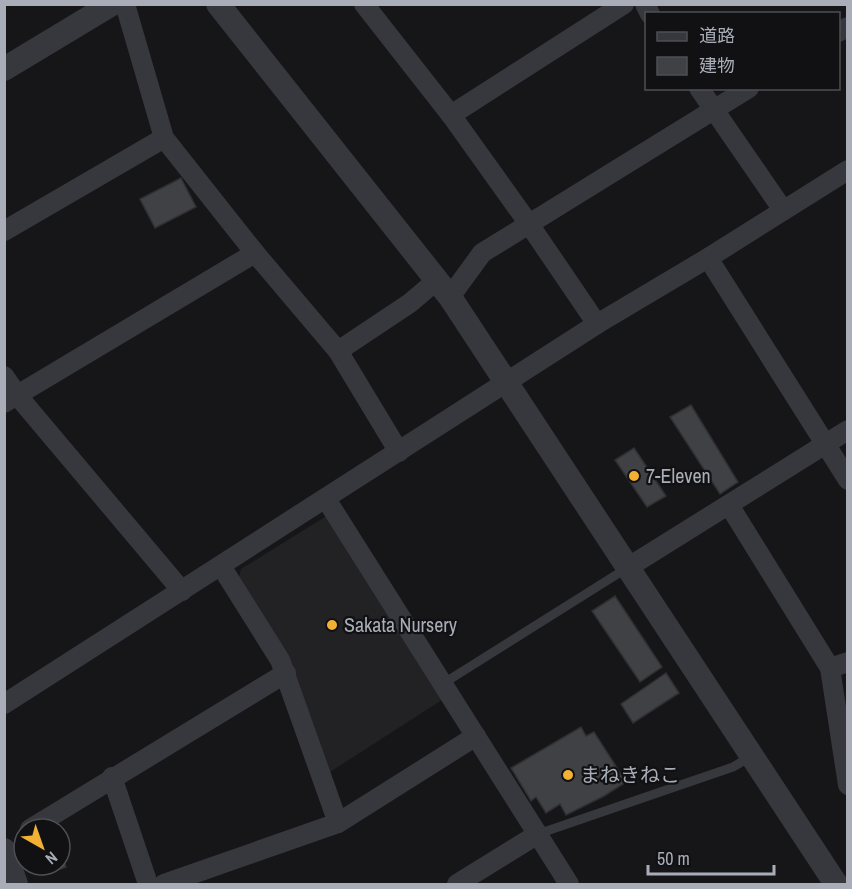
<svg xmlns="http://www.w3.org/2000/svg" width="852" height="889" viewBox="0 0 852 889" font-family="'Archivo Narrow','Noto Sans JP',sans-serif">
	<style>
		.built { fill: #222225 }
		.building { fill: #404145; stroke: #303034; stroke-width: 1.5 }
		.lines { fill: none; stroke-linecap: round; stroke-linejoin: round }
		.service { stroke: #37383d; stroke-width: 9 }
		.minor { stroke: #37383d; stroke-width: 20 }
		.tertiary { stroke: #37383d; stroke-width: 24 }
		.poi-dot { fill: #f2b134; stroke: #111113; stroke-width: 2 }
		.labels { text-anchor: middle; stroke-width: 4.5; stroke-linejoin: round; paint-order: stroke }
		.poi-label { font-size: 20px; fill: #a8adb8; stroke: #111113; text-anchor: start }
	</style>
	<rect width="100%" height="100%" fill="#161618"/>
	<polygon class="built" points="328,515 445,698 330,772 238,581 241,569"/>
	<g class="building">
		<polygon points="181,178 196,207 155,228 140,199"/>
		<polygon points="691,405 738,482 720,494 670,417"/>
		<polygon points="634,448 666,496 647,507 615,460"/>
		<polygon points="615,596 662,667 640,682 592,611"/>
		<polygon points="666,673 679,693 633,723 621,704"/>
		<polygon points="581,727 586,736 594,732 626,782 604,796 566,815 560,804 546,813 536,797 531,801 511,768"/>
		<polygon points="60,851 66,867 43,875 40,865 60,865"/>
	</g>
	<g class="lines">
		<g class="service">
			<polyline points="444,683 627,568"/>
			<polyline points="538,834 733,767 752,756"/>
		</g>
		<g class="minor">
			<polyline points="125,4 164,138 255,253 338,351 399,452"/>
			<polyline points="364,4 451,115 529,224 597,324"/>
			<polyline points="645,4 650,14"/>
			<polyline points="838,32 848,27"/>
			<polyline points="699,88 783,210"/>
			<polyline points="451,115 624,4"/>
			<polyline points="4,231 164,138"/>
			<polyline points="708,258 848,480"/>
			<polyline points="450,297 482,253 749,88"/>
			<polyline points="338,351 410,303 437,280"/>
			<polyline points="4,376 17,395 182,591"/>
			<polyline points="4,403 255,253"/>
			<polyline points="326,499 569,884"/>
			<polyline points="729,505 830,668 848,785"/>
			<polyline points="221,566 280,660 338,823"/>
			<polyline points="627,568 848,430"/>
			<polyline points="830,668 848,662"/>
			<polyline points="4,704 597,324 708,258 848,170"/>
			<polyline points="112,777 148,884"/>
			<polyline points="30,829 286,673"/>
			<polyline points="164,884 338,823 476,736"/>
			<polyline points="457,884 538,834"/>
		</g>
		<g class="tertiary">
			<polyline points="218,4 450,297 836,884"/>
			<polyline points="4,69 112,4"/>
			<polyline points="4,850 16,884"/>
		</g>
	</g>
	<g class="poi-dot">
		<circle cx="634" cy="476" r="6"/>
		<circle cx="332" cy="625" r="6"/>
		<circle cx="568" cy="775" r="6"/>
	</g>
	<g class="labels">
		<g class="poi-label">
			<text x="646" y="483">7-Eleven</text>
			<text x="344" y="632">Sakata Nursery</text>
			<text x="580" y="782">まねきねこ</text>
		</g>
	</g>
	<rect width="852" height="889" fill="none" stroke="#a8adb8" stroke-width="12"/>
	<rect x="645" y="12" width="195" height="78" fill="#111113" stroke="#4d4f55" stroke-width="1.5"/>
	<rect x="657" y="32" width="30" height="9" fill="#37383d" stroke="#4d4f55" stroke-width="1.5"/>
	<text x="699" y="42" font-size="18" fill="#a8adb8">道路</text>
	<rect x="657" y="57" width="30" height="18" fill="#404145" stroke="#4d4f55" stroke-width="1.5"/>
	<text x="699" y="72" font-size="18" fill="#a8adb8">建物</text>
	<g transform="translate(42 847) rotate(140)"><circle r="28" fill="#111113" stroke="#4d4f55" stroke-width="1.5"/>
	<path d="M0-4.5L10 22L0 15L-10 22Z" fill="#f2b134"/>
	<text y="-9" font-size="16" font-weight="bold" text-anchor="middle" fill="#a8adb8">N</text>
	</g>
	<path d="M648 865v9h126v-9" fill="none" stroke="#a8adb8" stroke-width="3"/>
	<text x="657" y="865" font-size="18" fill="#a8adb8" stroke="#111113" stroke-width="4.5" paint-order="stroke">50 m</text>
</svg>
